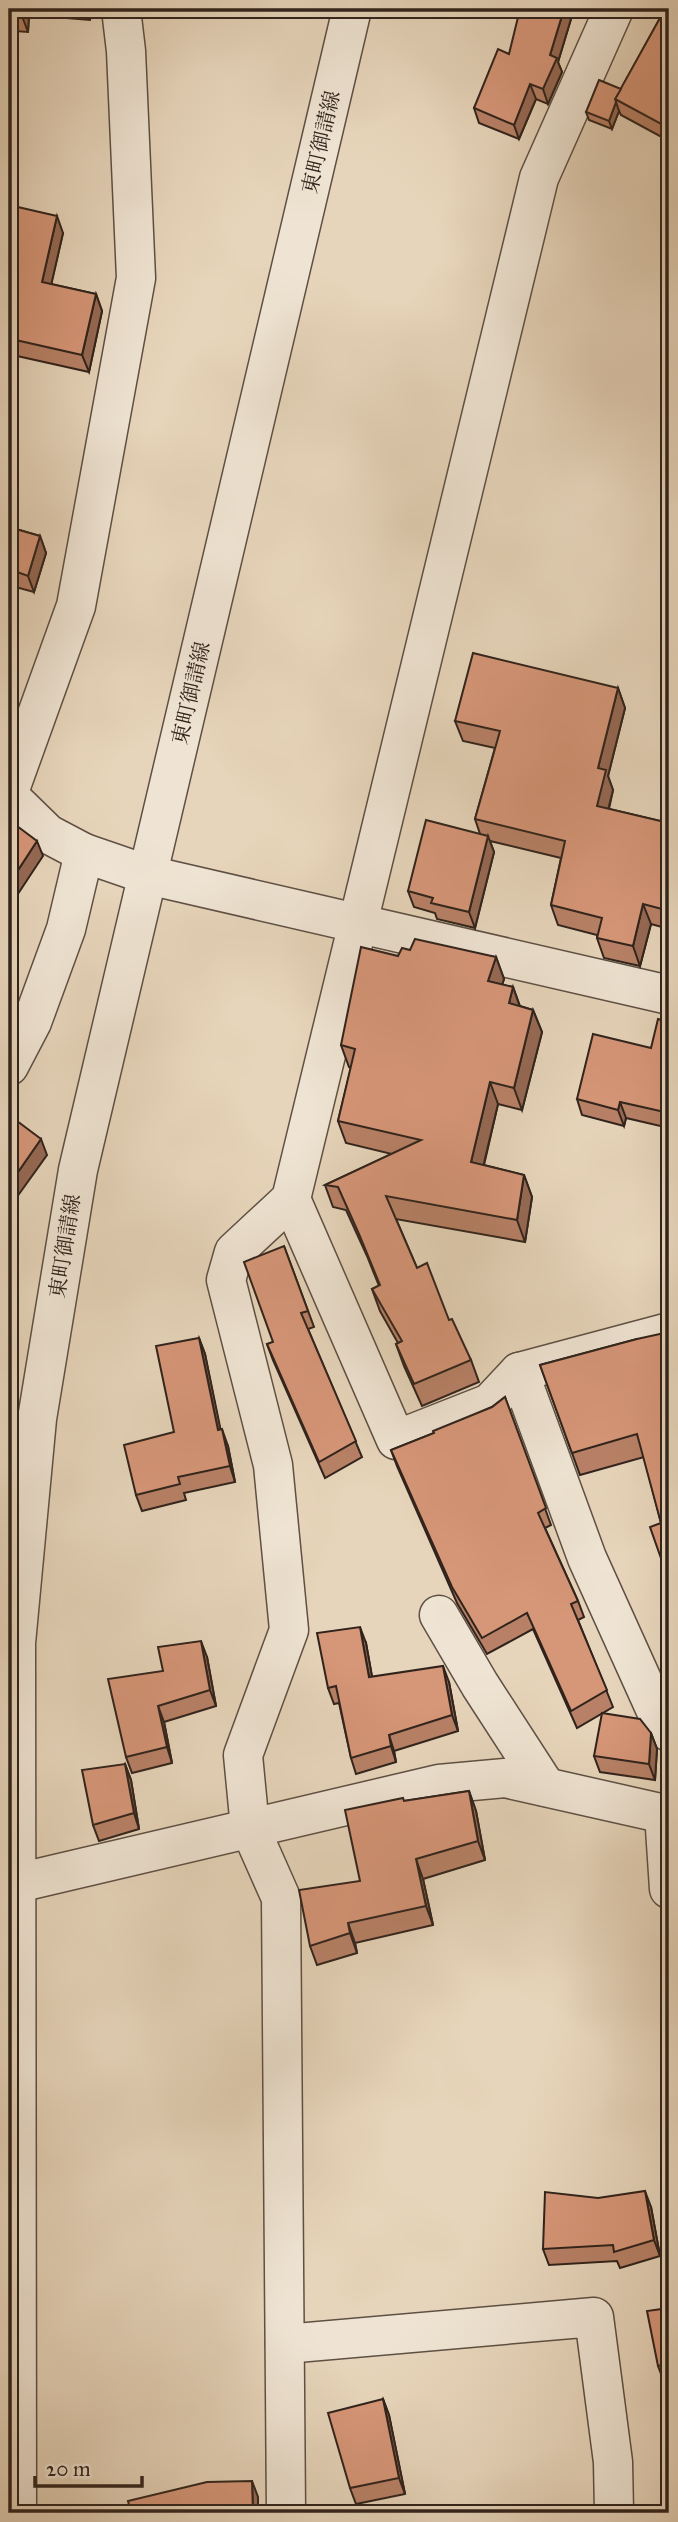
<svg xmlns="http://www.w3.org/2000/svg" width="678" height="2522" viewBox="0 0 678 2522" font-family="'IM FELL Great Primer','Noto Serif JP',serif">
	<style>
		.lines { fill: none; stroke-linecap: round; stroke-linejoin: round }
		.minor-casing { stroke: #5e5044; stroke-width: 41 }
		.tertiary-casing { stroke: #5e5044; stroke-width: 41 }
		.minor { stroke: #efe4d3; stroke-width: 38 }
		.tertiary { stroke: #efe4d3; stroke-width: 38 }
		.wall { fill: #b88167; stroke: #30231c; stroke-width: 2 }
		.shaded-wall { fill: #966954; stroke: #30231c; stroke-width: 2 }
		.building { fill: #d69678; stroke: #30231c; stroke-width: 2 }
		.labels { text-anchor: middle; stroke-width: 7; stroke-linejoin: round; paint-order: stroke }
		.street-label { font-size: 21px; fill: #30231c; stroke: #efe4d3 }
	</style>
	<rect width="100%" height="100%" fill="#e7d5bb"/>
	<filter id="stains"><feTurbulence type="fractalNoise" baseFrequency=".00286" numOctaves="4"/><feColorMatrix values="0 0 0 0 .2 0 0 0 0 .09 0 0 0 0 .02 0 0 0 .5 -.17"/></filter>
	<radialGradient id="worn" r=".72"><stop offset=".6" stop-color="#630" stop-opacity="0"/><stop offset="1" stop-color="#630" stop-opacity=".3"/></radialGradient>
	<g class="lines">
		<g class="minor-casing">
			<g id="minor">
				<polyline points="9,792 76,606 136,278 126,51 121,9"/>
				<polyline points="9,796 48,834 84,853 66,929 32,1022 9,1066"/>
				<polyline points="84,853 148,875 669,995"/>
				<polyline points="291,1199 396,1440 490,1403 519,1372 669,1332"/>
				<polyline points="519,1372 587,1558 657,1713 669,1732"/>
				<polyline points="439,1615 480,1685 546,1787"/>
				<polyline points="664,1813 669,1889"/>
				<polyline points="9,1885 439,1784 505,1778 669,1815"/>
				<polyline points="285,2344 594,2317 613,2462 614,2513"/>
				<polyline points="286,2513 281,1898 250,1828 243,1755 289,1630 273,1465 226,1280 234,1252 291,1199 539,178 614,9"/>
			</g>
		</g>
		<g class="tertiary-casing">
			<polyline id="tertiary" points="17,2513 16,1643 37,1419 78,1170 352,9"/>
		</g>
		<use href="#minor" class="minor"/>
		<use href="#tertiary" class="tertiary"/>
	</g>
	<g class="wall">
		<polygon points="9,9 91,9 90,20 29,15 28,32 15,31 9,119"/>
		<polygon points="574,9 558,62 562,72 548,104 536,99 519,139 479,123 474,108 509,54"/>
		<polygon points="665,9 669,141 621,115 619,111 612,129 589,120 586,112 621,89"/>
		<polygon points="9,205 63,233 51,284 96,294 102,311 89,372 17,356 9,382"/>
		<polygon points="9,527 40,536 46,553 34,592 12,586 9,604"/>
		<polygon points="618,688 625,708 608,776 613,790 609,809 669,823 669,929 651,924 640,966 604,958 597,938 597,935 558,925 551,905 561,858 490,841 494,852 475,928 437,919 435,913 414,907 408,891 480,834 475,819 495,748 463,741 455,721"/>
		<polygon points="410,950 496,957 504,979 502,985 513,987 520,1006 533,1010 542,1032 522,1110 498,1104 484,1165 524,1175 532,1197 525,1242 396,1219 417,1268 471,1360 479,1382 422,1406 404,1366 396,1344 398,1343 380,1311 372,1289 379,1286 367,1256 346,1210 333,1207 325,1185 392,1154 346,1143 338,1121 351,1068 349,1067 341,1045 398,956"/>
		<polygon points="669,1022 669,1128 626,1118 624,1126 582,1115 577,1099 651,1048"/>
		<polygon points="284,1246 314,1327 308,1329 362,1457 325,1478 273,1360 267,1344 273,1342"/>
		<polygon points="199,1338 205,1354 220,1430 228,1446 235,1482 184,1493 186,1500 142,1511 136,1495 174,1432"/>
		<polygon points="637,1339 661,1523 644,1457 580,1475 540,1365"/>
		<polygon points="505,1397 551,1525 545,1528 578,1601 584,1617 578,1620 613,1707 577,1728 533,1629 487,1654 457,1603 397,1466 391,1450 434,1433 492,1407"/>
		<polygon points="366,1643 372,1677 449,1682 458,1731 394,1751 396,1762 356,1774 351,1758 339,1703 334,1704 328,1688"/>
		<polygon points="207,1657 216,1706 164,1722 172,1763 132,1773 126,1757 163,1671"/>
		<polygon points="651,1733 657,1749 655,1780 600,1772 594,1756"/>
		<polygon points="125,1764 131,1780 139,1829 99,1841 93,1825"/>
		<polygon points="469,1791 476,1811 485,1860 423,1879 433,1925 355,1943 357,1953 317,1965 310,1946 360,1881 404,1801"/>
		<polygon points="651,2207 660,2256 620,2268 617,2261 549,2265 543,2249"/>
		<polygon points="669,2308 669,2381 664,2382 658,2366"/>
		<polygon points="383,2399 389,2415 405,2494 356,2504 350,2488"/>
	</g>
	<g class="shaded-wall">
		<polygon points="22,9 26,9 29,15 28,32 22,16"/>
		<polygon points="86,9 91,9 90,20"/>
		<polygon points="564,9 574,9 558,62 562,72 548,104 543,89 550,55"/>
		<polygon points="9,15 15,31 9,119"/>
		<polygon points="530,84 536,99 519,139 514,125"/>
		<polygon points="616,102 619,111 612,129 609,121"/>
		<polygon points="669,114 669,141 663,125"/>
		<polygon points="57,216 63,233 48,299 42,282"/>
		<polygon points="96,294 102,311 89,372 82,355"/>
		<polygon points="11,339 17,356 9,382 9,345"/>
		<polygon points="40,536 46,553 34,592 28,576"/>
		<polygon points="9,576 12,586 9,604"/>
		<polygon points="618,688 625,708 608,776 613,790 604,826 597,806 598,768"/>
		<polygon points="488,836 494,852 475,928 469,912"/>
		<polygon points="37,841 43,856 10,906 9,901 9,884"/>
		<polygon points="669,879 669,928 662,909"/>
		<polygon points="643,904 651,924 640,966 633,946"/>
		<polygon points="496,957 504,979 496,1003 488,981"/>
		<polygon points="513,987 521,1010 509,1003"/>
		<polygon points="533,1010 542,1032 522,1110 514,1088"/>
		<polygon points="490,1082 498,1104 479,1184 471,1162"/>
		<polygon points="620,1102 626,1118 624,1126 618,1110"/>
		<polygon points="41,1139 47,1155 9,1208 9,1185"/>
		<polygon points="524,1175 532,1197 525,1242 517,1220"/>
		<polygon points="199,1338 205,1354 224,1446 218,1430"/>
		<polygon points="222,1429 228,1446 235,1482 230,1466"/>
		<polygon points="360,1627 366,1643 375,1693 369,1677"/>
		<polygon points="201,1641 207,1657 216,1706 210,1690"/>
		<polygon points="443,1666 449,1682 458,1731 452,1715"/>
		<polygon points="158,1706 164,1722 172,1763 167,1747"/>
		<polygon points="651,1733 657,1749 655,1780 649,1764"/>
		<polygon points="389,1735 394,1751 396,1762 391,1746"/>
		<polygon points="125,1764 131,1780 139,1829 134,1813"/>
		<polygon points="469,1791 476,1811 485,1860 478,1841"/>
		<polygon points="416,1859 423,1879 433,1925 426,1906"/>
		<polygon points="348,1923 355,1943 357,1953 350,1933"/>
		<polygon points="645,2191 651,2207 660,2256 654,2240"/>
		<polygon points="383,2399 389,2415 405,2494 399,2478"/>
		<polygon points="252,2481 258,2497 258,2513 253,2513"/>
	</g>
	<g class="building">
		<polygon points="9,9 22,9 22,16 9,15 9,20"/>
		<polygon points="520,9 564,9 550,55 557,58 543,89 530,84 514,125 474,108 498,49 509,54"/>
		<polygon points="665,9 669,9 669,114 663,125 615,99"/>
		<polygon points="599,80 621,89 615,99 616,102 609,121 586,112"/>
		<polygon points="9,205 57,216 42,282 96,294 82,355 11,339 9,345"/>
		<polygon points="9,527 40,536 28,576 9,569"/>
		<polygon points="473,653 618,688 598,768 606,770 597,806 669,823 669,879 662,909 643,904 633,946 597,938 602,918 551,905 565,841 475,819 500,731 455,721"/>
		<polygon points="9,820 37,841 9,884"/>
		<polygon points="426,820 488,836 469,912 431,903 433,898 408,891"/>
		<polygon points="415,939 496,957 488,981 513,987 509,1003 533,1010 514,1088 490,1082 471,1162 524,1175 517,1220 386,1196 417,1268 427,1263 449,1320 452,1319 471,1360 414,1384 396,1344 402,1341 372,1289 380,1285 359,1234 338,1187 325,1185 421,1140 338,1121 355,1049 341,1045 361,947 398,956 402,948 410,950"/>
		<polygon points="658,1019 669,1022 669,1113 620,1102 618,1110 577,1099 593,1034 651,1048"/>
		<polygon points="9,1115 41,1139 9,1185"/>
		<polygon points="284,1246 308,1311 301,1313 356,1441 319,1462 267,1344 273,1342 244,1262"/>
		<polygon points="669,1332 669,1581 650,1527 661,1523 637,1434 572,1453 540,1365 637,1339"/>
		<polygon points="199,1338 218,1430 222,1429 230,1466 178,1477 180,1484 136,1495 124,1445 174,1432 156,1346"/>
		<polygon points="505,1397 546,1508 538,1513 578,1601 571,1604 607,1690 571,1711 527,1613 482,1638 452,1587 391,1450 434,1433 433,1431 492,1407"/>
		<polygon points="360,1627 369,1677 443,1666 452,1715 389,1735 391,1746 351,1758 336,1686 328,1688 317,1633"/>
		<polygon points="201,1641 210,1690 158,1706 167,1747 126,1757 108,1679 163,1671 158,1647"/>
		<polygon points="602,1713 640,1719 651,1733 649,1764 594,1756"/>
		<polygon points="125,1764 134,1813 93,1825 82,1770"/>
		<polygon points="469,1791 478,1841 416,1859 426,1906 348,1923 350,1933 310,1946 299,1890 360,1881 345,1810 403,1798 404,1801"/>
		<polygon points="645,2191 654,2240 614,2252 613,2245 543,2249 545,2192 598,2198"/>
		<polygon points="669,2308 669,2363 658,2366 647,2311"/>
		<polygon points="383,2399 399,2478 350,2488 328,2413"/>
		<polygon points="252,2481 253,2513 131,2513 128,2501 207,2482"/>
		<polygon points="352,2509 353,2513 327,2513"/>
	</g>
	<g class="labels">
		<g class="street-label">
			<text transform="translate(321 142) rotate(-77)" y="7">東町御請線</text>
			<text transform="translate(191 693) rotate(-77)" y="7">東町御請線</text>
			<text transform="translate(65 1246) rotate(-81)" y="7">東町御請線</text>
		</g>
	</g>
	<rect width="678" height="2522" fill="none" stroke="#e7d5bb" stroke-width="35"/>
	<rect x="10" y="10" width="657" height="2501" fill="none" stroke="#30231c" stroke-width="3.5"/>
	<rect x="18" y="18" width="643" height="2487" fill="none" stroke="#30231c" stroke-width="2"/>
	<path d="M35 2476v10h107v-10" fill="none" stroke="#30231c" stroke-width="3.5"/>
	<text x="46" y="2476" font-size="21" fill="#30231c" stroke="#efe4d3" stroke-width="5" paint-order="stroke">20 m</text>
	<rect width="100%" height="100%" filter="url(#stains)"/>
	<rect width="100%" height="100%" fill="url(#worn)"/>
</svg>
